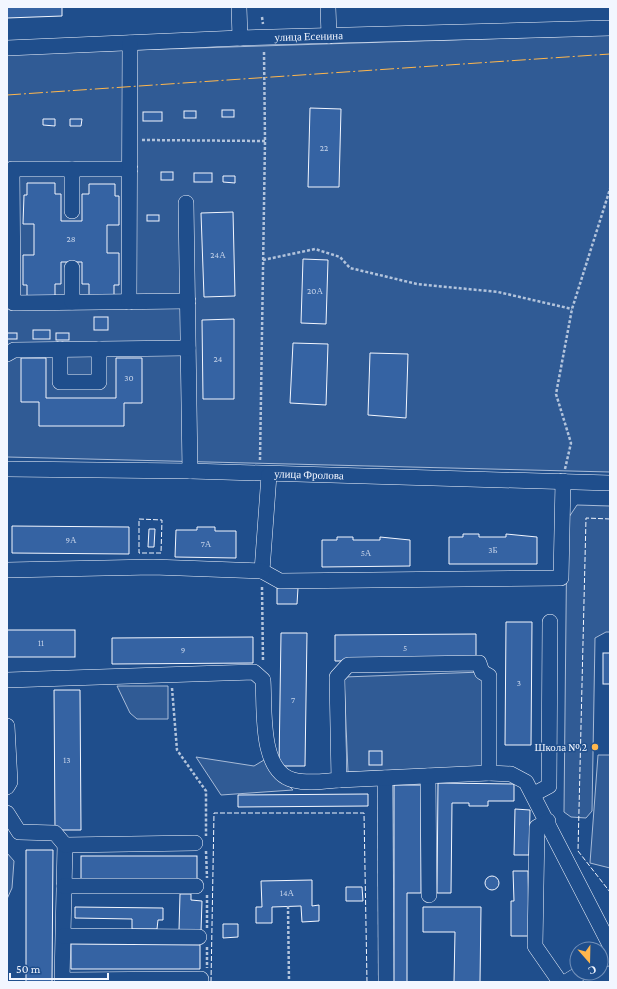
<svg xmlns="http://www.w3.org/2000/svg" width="617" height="989" viewBox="0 0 617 989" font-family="'Crimson Pro',serif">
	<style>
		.built { fill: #305b95; stroke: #a8bbd7 }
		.building { fill: #3563a3; stroke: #f2f6ff }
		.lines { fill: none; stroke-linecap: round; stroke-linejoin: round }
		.minor-casing { stroke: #f2f6ff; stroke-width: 16 }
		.path { stroke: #b3c4dc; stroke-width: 2.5; stroke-dasharray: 3 2; stroke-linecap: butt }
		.minor { stroke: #1f4e8c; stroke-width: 15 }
		.fence { stroke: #f2f6ff; stroke-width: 1; stroke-dasharray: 5 2; stroke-linecap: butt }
		.power { stroke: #ffb74d; stroke-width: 1; stroke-dasharray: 14 3 2 3; stroke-linecap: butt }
		.poi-dot { fill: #ffb74d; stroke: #1f4e8c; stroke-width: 1.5 }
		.labels { text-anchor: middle; stroke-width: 3; stroke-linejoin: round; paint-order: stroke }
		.number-label { font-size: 9px; fill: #c3d1e8 }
		.street-label { font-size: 11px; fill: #f2f6ff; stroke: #1f4e8c }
		.poi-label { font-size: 11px; fill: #f2f6ff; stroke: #1f4e8c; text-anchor: end }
	</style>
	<rect width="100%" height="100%" fill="#1f4e8c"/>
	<g class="built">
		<polygon points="610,35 610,472 7,457 7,54"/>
		<polygon points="577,505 610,506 610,632 606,632 595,638 592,811 586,818 571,817 564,812 567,520"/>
		<polygon points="482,672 485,767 348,772 344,677"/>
		<polygon points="117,686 168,686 168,719 137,719 130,713"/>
		<polygon points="598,755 610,755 610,868 590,863"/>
		<polygon points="196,757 254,766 264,760 293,790 221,795"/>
		<polygon points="7,853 14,861 12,888 7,899"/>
	</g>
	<g class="building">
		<polygon points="7,7 62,7 62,16 7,18"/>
		<polygon points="310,108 341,109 339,187 308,187"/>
		<rect x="222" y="110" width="12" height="7"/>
		<rect x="184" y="111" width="12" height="7"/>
		<rect x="143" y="112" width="19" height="9"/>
		<polygon points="43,119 55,119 55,126 43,125"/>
		<polygon points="70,119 82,119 81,126 70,126"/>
		<rect x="161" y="172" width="12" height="8"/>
		<rect x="194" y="173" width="18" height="9"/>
		<polygon points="223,176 235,176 235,183 223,182"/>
		<polygon points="27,183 55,183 55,194 61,194 61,221 82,221 82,194 89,194 89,184 115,184 115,196 119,196 119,225 107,225 107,253 119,253 119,285 114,285 114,296 89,296 89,284 82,284 82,262 61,262 61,284 55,284 55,296 27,296 27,285 23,285 23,255 34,255 34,224 23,224 24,195 27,195"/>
		<polygon points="233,212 235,296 204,297 201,213"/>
		<rect x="147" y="215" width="12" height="6"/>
		<polygon points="303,259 328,260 326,324 301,323"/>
		<rect x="94" y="317" width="14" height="13"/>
		<polygon points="234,319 234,399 203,399 202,320"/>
		<rect x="33" y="330" width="17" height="9"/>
		<rect x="7" y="333" width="10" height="6"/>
		<rect x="56" y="333" width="13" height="7"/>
		<polygon points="293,343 328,344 326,405 290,403"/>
		<polygon points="370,353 408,354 406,418 368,415"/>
		<polygon points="21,358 46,358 46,398 116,398 116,358 142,358 142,403 124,403 124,426 39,426 39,402 21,402"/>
		<polygon points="12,526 129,527 129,554 12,553"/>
		<polygon points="197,527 215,527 215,531 236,531 236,558 175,557 176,530 197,530"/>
		<polygon points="149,529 155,529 154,547 148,547"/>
		<polygon points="463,534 479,534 479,537 506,537 506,534 537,537 537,564 449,564 449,537 463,537"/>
		<polygon points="337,537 353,537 353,540 380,540 380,537 410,540 410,566 322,567 322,540 337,540"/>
		<polygon points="277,588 298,588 297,604 277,604"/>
		<polygon points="506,622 532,622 531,745 505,745"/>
		<rect x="7" y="630" width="68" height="27"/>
		<polygon points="281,633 307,633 305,766 279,766"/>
		<polygon points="476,634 476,660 335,661 335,635"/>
		<polygon points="253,637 253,663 112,664 112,638"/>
		<rect x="603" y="653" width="7" height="31"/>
		<polygon points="54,690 80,690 81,830 55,830"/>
		<rect x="369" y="751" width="13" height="14"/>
		<polygon points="438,783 514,784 514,801 488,801 488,806 469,806 469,803 452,803 451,893 437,893"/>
		<polygon points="394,785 421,785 421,893 407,893 407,982 394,982"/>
		<polygon points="368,794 368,806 238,807 238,795"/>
		<polygon points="515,809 530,810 529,855 514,855"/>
		<polygon points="26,850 53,850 52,982 26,982"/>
		<rect x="81" y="856" width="116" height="25"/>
		<polygon points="513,871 528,871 529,936 511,936 511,901 514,901"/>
		<circle cx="492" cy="883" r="7"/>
		<polygon points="312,880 312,906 319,905 319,921 302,922 301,906 272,907 272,923 256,923 256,907 262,907 261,881"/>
		<polygon points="346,887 362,887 363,901 346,901"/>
		<polygon points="180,894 191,894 191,900 202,901 201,931 179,930"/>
		<polygon points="75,907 163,908 163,920 158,920 157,929 132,929 132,919 75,918"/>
		<polygon points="423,907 481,907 480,982 454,982 455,932 423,932"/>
		<polygon points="223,924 238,924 238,937 223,938"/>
		<polygon points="71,944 200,945 200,969 71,969"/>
	</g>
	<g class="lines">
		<g class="minor-casing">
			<g id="minor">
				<polyline points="239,7 240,38"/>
				<polyline points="328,7 329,36"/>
				<path id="s1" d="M7,48L240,38L610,28"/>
				<polyline points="72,169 72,211"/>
				<polyline points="130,169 12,169 13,303 188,301"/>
				<polyline points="186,203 190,471"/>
				<polyline points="72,268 72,302"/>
				<polyline points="129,302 130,43"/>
				<polyline points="60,349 60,382 99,382 99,349"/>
				<polyline points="7,354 14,350 188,348"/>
				<path id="s2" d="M7,469L190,471L610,483"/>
				<polyline points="269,475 262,571 280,581 561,578 563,481"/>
				<polyline points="7,570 153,567 262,571"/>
				<path d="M7,680L254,672L263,680C265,708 259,771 293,780C309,784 324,781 339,780L337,677L348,665L479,663L482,672L489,676V773L511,774L526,782L610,945"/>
				<polyline points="7,726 10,782 7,787"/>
				<polyline points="428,776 429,895"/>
				<polyline points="385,778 386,982"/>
				<polyline points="339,780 489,773"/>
				<polyline points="534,794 549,786 550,622"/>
				<polyline points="7,813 19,832 55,833 65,845 62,980 201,979"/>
				<polyline points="548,821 537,827 535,946 560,982"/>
				<polyline points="65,845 195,843"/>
				<polyline points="64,886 196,886"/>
				<polyline points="64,936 199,937"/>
				<polyline points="601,961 610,957"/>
				<polyline points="566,982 579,974"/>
			</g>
		</g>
		<g class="path">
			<polyline points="262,17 263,24"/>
			<polyline points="142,140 265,141"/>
			<polyline points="263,260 315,249 340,257 350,268 417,284 498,292 572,309"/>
			<polyline points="260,460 265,141 264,51"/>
			<polyline points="565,469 571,443 556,394 572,309 610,189"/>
			<polyline points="262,587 263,662"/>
			<polyline points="172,688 177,750 206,791 206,836"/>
			<polyline points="206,851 207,878"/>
			<polyline points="207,895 207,928"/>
			<polyline points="288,906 289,982"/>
			<polyline points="207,947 207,968"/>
		</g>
		<use href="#minor" class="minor"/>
		<g class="fence">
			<polygon points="139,519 162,520 161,553 139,553"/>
			<polyline points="610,519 586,518 578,851 610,892"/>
			<polyline points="211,982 214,813 364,813 367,982"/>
		</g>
		<polyline class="power" points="7,95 610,54"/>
	</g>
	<circle class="poi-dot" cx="595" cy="747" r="4"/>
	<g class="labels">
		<g class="number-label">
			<text x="324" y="151">22</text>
			<text x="71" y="242">28</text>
			<text x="218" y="258">24А</text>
			<text x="315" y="294">20А</text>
			<text x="218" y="362">24</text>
			<text x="129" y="381">30</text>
			<text x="71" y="543">9А</text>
			<text x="206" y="547">7А</text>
			<text x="493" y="553">3Б</text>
			<text x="366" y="556">5А</text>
			<text x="41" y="646">11</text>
			<text x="405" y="651">5</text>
			<text x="183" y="653">9</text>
			<text x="519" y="686">3</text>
			<text x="293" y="703">7</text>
			<text x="67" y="763">13</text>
			<text x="287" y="896">14А</text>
		</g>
		<g class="street-label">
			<text dy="4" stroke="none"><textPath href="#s1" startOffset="302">улица Есенина</textPath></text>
			<text dy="4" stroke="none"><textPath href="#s2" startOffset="302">улица Фролова</textPath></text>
		</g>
		<g class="poi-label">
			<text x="587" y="751">Школа № 2</text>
		</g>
	</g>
	<rect width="617" height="989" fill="none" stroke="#f2f6ff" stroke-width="16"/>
	<g transform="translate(589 961) rotate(160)"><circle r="19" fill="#1f4e8c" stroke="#7391ba"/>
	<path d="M0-3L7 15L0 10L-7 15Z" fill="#ffb74d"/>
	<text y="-6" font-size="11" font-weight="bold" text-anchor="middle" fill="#f2f6ff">С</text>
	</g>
	<path d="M10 973v6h98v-6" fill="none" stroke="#f2f6ff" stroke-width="2"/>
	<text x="16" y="973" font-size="12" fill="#f2f6ff" stroke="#1f4e8c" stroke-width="3" paint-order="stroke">50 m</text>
</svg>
